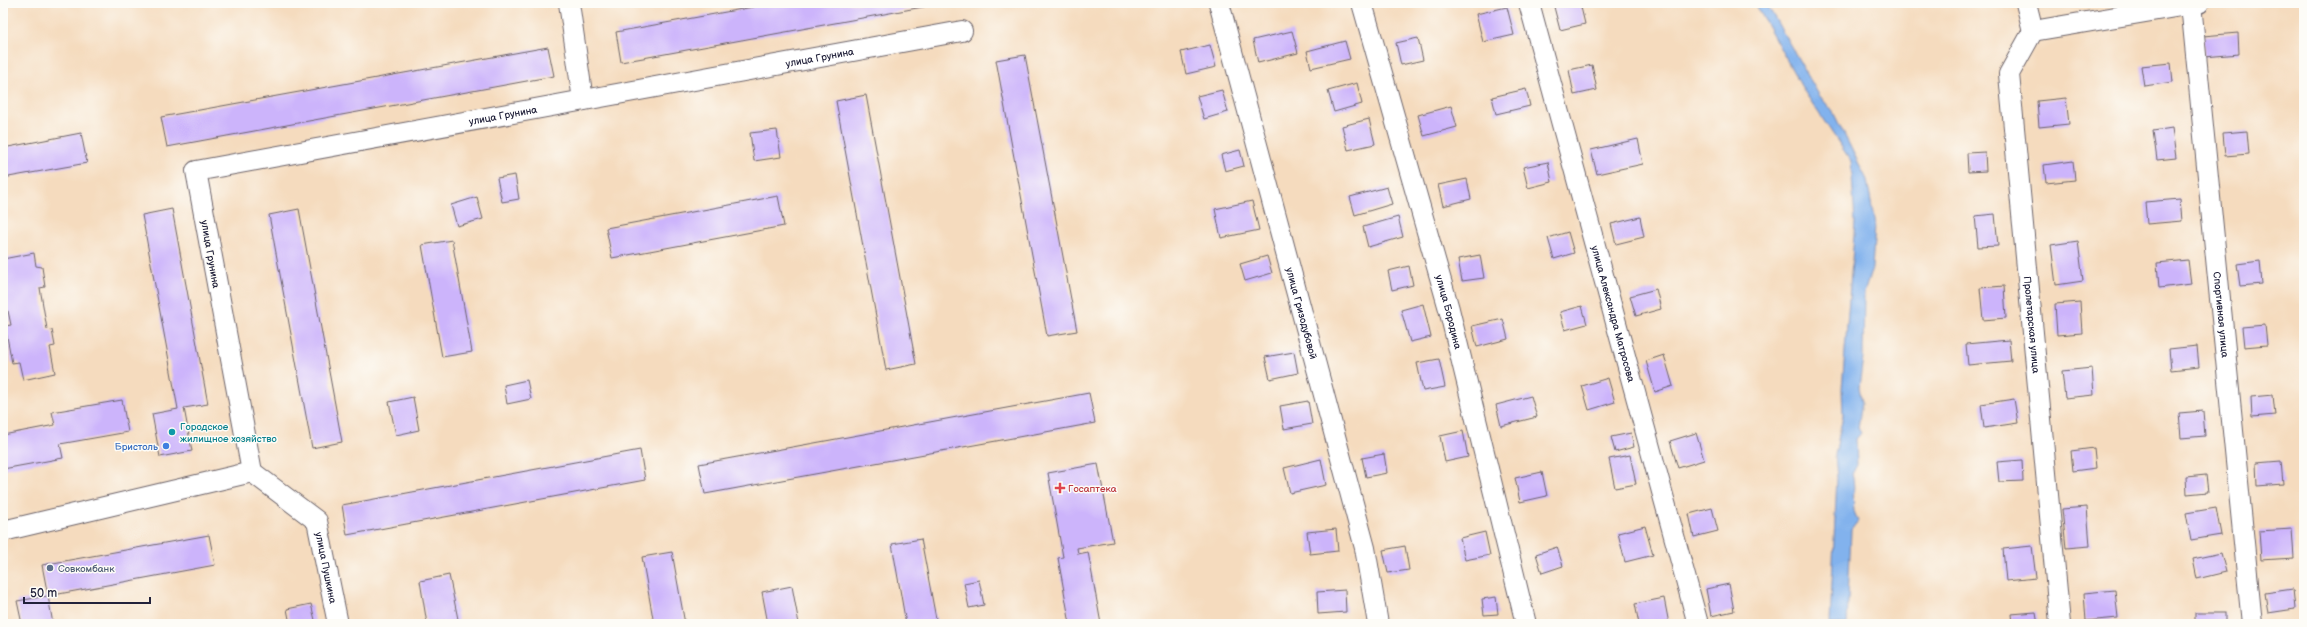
<svg xmlns="http://www.w3.org/2000/svg" width="2307" height="627" viewBox="0 0 2307 627" font-family="'Balsamiq Sans',sans-serif">
	<style>
		.water { fill: #82b2ed; stroke: #526a94 }
		.building { fill: #ccb4fb }
		.lines { fill: none; stroke-linecap: round; stroke-linejoin: round }
		.minor-casing { stroke: #6c6369; stroke-width: 22 }
		.minor { stroke: #fff; stroke-width: 20 }
		.culture-dot { fill: #0f9aa8; stroke: #fdfcf7; stroke-width: 1.5 }
		.shop-dot { fill: #3f7fe0; stroke: #fdfcf7; stroke-width: 1.5 }
		.health-dot { fill: #e0444e; stroke: #fdfcf7; stroke-width: 1.5 }
		.service-dot { fill: #5c6f8a; stroke: #fdfcf7; stroke-width: 1.5 }
		.labels { text-anchor: middle; stroke-width: 3; stroke-linejoin: round; paint-order: stroke }
		.street-label { font-size: 10px; fill: #22223b; stroke: #fdfcf7 }
		.culture-label { font-size: 10px; fill: #0d838f; stroke: #fdfcf7; text-anchor: start }
		.shop-label { font-size: 10px; fill: #366cbe; stroke: #fdfcf7; text-anchor: end }
		.health-label { font-size: 10px; fill: #be3a42; stroke: #fdfcf7; text-anchor: start }
		.service-label { font-size: 10px; fill: #4e5e75; stroke: #fdfcf7; text-anchor: start }
	</style>
	<rect width="100%" height="100%" fill="#fdfcf7"/>
	<filter id="ink" filterUnits="userSpaceOnUse"><feTurbulence type="fractalNoise" baseFrequency=".025" numOctaves="2"/><feDisplacementMap in="SourceGraphic" scale="8" xChannelSelector="R" yChannelSelector="G"/><feConvolveMatrix kernelMatrix="1 2 1 2 8 2 1 2 1" color-interpolation-filters="sRGB"/></filter>
	<filter id="wash" filterUnits="userSpaceOnUse"><feTurbulence type="fractalNoise" baseFrequency=".012" numOctaves="4" result="noise"/><feDisplacementMap in="SourceGraphic" scale="16" xChannelSelector="R" yChannelSelector="G"/><feGaussianBlur stdDeviation="0.9" result="paint"/><feColorMatrix in="noise" values="0 0 0 0 0 0 0 0 0 0 0 0 0 0 0 0 0 1.4 0 .05"/><feComposite in="paint" operator="in"/></filter>
	<g filter="url(#wash)">
		<rect width="100%" height="100%" fill="#f5dbbe"/>
		<path class="water" d="M1755,3H1766L1819,95L1833,112L1867,180L1875,225L1872,268L1864,293L1863,357L1859,387L1862,402L1858,428L1861,433L1856,439L1857,465L1852,474C1857,490 1849,508 1858,521L1851,530L1847,624H1830L1837,477L1835,455L1843,415L1842,389L1855,222L1851,161L1804,91Z"/>
		<g id="blocks">
			<g class="building">
				<polygon points="775,3 939,4 621,62 616,32"/>
				<polygon points="1570,3 1580,3 1585,24 1560,30 1554,7"/>
				<polygon points="1507,7 1514,35 1483,42 1476,14"/>
				<polygon points="1292,31 1298,53 1258,63 1253,40"/>
				<polygon points="2238,33 2239,54 2204,57 2203,36"/>
				<polygon points="1418,38 1423,60 1401,65 1396,43"/>
				<polygon points="1345,41 1350,59 1311,68 1307,51"/>
				<polygon points="1210,45 1216,67 1186,74 1181,52"/>
				<polygon points="548,47 554,76 167,147 161,117"/>
				<polygon points="1025,55 1077,331 1047,336 996,60"/>
				<polygon points="2171,63 2173,82 2144,86 2141,66"/>
				<polygon points="1592,65 1597,90 1574,95 1569,70"/>
				<polygon points="1357,83 1362,104 1334,112 1328,91"/>
				<polygon points="1526,89 1530,106 1496,114 1492,97"/>
				<polygon points="1222,90 1228,112 1204,119 1197,96"/>
				<polygon points="866,95 916,364 886,370 836,101"/>
				<polygon points="2066,98 2069,124 2039,127 2037,101"/>
				<polygon points="1451,106 1457,127 1424,136 1418,115"/>
				<polygon points="1369,119 1375,144 1348,150 1342,126"/>
				<polygon points="2172,128 2176,158 2157,160 2153,131"/>
				<polygon points="777,130 781,157 754,161 750,133"/>
				<polygon points="2247,131 2249,154 2225,156 2223,133"/>
				<polygon points="81,133 87,163 3,178 3,148"/>
				<polygon points="1638,139 1643,164 1597,174 1591,150"/>
				<polygon points="1240,150 1244,166 1225,171 1221,155"/>
				<polygon points="1985,152 1986,171 1968,172 1967,153"/>
				<polygon points="2073,161 2075,180 2046,183 2044,165"/>
				<polygon points="1548,162 1552,182 1528,188 1523,167"/>
				<polygon points="515,175 519,199 502,202 497,178"/>
				<polygon points="1467,179 1471,199 1443,206 1438,185"/>
				<polygon points="1387,187 1392,204 1355,215 1350,197"/>
				<polygon points="778,196 784,226 612,258 606,228"/>
				<polygon points="477,197 483,219 457,226 451,205"/>
				<polygon points="2180,199 2182,221 2147,224 2145,202"/>
				<polygon points="1252,201 1259,230 1221,238 1215,209"/>
				<polygon points="172,209 208,404 184,408 192,451 160,457 152,414 178,409 142,215"/>
				<polygon points="299,209 342,442 312,448 269,215"/>
				<polygon points="1995,214 1998,246 1978,247 1975,216"/>
				<polygon points="1398,217 1403,237 1368,247 1363,227"/>
				<polygon points="1640,217 1644,237 1616,244 1611,224"/>
				<polygon points="1568,232 1574,253 1554,259 1548,238"/>
				<polygon points="452,240 472,352 442,357 422,245"/>
				<polygon points="2078,241 2083,281 2056,285 2051,245"/>
				<polygon points="34,253 36,266 42,267 45,287 40,288 47,329 52,330 55,346 50,347 55,373 23,380 19,362 12,363 5,326 11,325 8,311 3,312 3,259"/>
				<polygon points="1480,255 1484,278 1462,281 1458,259"/>
				<polygon points="1267,256 1272,273 1245,281 1240,264"/>
				<polygon points="2188,260 2191,284 2159,288 2157,263"/>
				<polygon points="2260,261 2262,284 2240,286 2237,264"/>
				<polygon points="1409,266 1413,285 1392,290 1388,271"/>
				<polygon points="2004,286 2006,318 1983,320 1980,288"/>
				<polygon points="1656,289 1661,309 1636,316 1630,296"/>
				<polygon points="2080,302 2082,333 2057,335 2055,304"/>
				<polygon points="1423,304 1431,337 1410,342 1401,310"/>
				<polygon points="1582,306 1587,324 1565,330 1560,312"/>
				<polygon points="1503,319 1508,339 1477,347 1472,326"/>
				<polygon points="2265,325 2267,345 2244,347 2242,327"/>
				<polygon points="2009,340 2011,361 1968,365 1966,344"/>
				<polygon points="2197,346 2199,367 2171,370 2169,349"/>
				<polygon points="1294,352 1298,373 1270,379 1265,357"/>
				<polygon points="1664,355 1673,386 1655,392 1646,361"/>
				<polygon points="1439,359 1445,387 1423,391 1417,363"/>
				<polygon points="2092,368 2094,395 2065,398 2062,371"/>
				<polygon points="1608,378 1615,402 1589,410 1582,386"/>
				<polygon points="527,380 531,399 507,404 504,385"/>
				<polygon points="1089,393 1095,423 705,494 699,464"/>
				<polygon points="2273,395 2275,415 2252,417 2251,397"/>
				<polygon points="1531,396 1537,417 1501,426 1496,405"/>
				<polygon points="413,397 419,430 396,435 389,402"/>
				<polygon points="2014,399 2018,423 1984,428 1981,404"/>
				<polygon points="122,400 128,432 60,444 63,458 3,469 3,435 55,425 52,412"/>
				<polygon points="1308,401 1312,424 1284,429 1280,406"/>
				<polygon points="2203,411 2205,436 2181,438 2179,413"/>
				<polygon points="1463,431 1468,457 1445,462 1440,436"/>
				<polygon points="1631,433 1634,447 1615,452 1611,437"/>
				<polygon points="1696,433 1704,460 1678,468 1670,441"/>
				<polygon points="2094,448 2096,468 2073,471 2071,451"/>
				<polygon points="640,450 645,480 347,535 342,505"/>
				<polygon points="1384,454 1387,473 1366,477 1362,458"/>
				<polygon points="1630,455 1636,484 1615,488 1609,459"/>
				<polygon points="1321,459 1326,485 1290,493 1284,468"/>
				<polygon points="2022,460 2023,481 1999,482 1997,462"/>
				<polygon points="2281,461 2283,484 2257,486 2256,463"/>
				<polygon points="1098,464 1113,542 1077,548 1078,554 1088,552 1101,624 1070,624 1058,558 1063,557 1048,473"/>
				<polygon points="1542,472 1547,496 1520,502 1515,478"/>
				<polygon points="2206,475 2208,492 2187,494 2186,477"/>
				<polygon points="2087,507 2090,546 2066,548 2062,509"/>
				<polygon points="1712,508 1718,531 1694,537 1689,514"/>
				<polygon points="2216,508 2221,535 2191,540 2186,513"/>
				<polygon points="1645,526 1653,555 1625,562 1618,533"/>
				<polygon points="1336,529 1338,551 1310,554 1307,532"/>
				<polygon points="2292,529 2294,558 2261,560 2259,531"/>
				<polygon points="1485,532 1490,555 1465,560 1460,538"/>
				<polygon points="209,535 215,565 48,596 42,565"/>
				<polygon points="921,539 937,624 906,624 892,544"/>
				<polygon points="1405,546 1409,570 1388,573 1383,550"/>
				<polygon points="2032,546 2036,578 2006,581 2003,549"/>
				<polygon points="1557,547 1563,566 1542,573 1536,554"/>
				<polygon points="672,552 685,624 654,624 642,557"/>
				<polygon points="2221,553 2226,572 2197,579 2193,559"/>
				<polygon points="449,575 459,624 427,624 420,581"/>
				<polygon points="979,580 984,605 969,608 964,583"/>
				<polygon points="1729,584 1734,611 1711,616 1706,589"/>
				<polygon points="792,586 799,624 768,624 762,592"/>
				<polygon points="2293,589 2295,609 2268,613 2265,593"/>
				<polygon points="1345,590 1346,612 1318,614 1317,592"/>
				<polygon points="2115,590 2118,618 2086,621 2084,593"/>
				<polygon points="48,596 53,624 22,624 17,601"/>
				<polygon points="1496,597 1498,614 1484,615 1482,599"/>
				<polygon points="1664,598 1669,624 1639,624 1635,604"/>
				<polygon points="311,604 316,624 290,624 287,609"/>
				<polygon points="2036,612 2038,624 2012,624 2011,614"/>
				<rect x="2195" y="613" width="30" height="11"/>
			</g>
		</g>
	</g>
	<g filter="url(#ink)">
		<use href="#blocks" fill-opacity="0" stroke="#6c6369" stroke-width="1"/>
		<g class="lines">
			<g class="minor-casing">
				<g id="minor">
					<polyline points="569,3 583,100"/>
					<path id="s1" d="M1219,3L1365,548L1378,624"/>
					<path id="s2" d="M1362,3L1449,309L1526,624"/>
					<path id="s3" d="M1529,3L1698,624"/>
					<polyline points="2026,3 2033,31"/>
					<path id="s4" d="M2191,4L2252,624"/>
					<path id="s5" d="M2033,31L2009,74L2060,624"/>
					<polyline points="2033,31 2199,3"/>
					<path id="s6" d="M252,472L317,521L338,624"/>
					<path id="s7" d="M3,531L252,472L196,171L962,31"/>
				</g>
			</g>
			<use href="#minor" class="minor"/>
		</g>
	</g>
	<circle class="culture-dot" cx="172" cy="432" r="4"/>
	<circle class="shop-dot" cx="166" cy="446" r="4"/>
	<path class="health-dot" d="M1058 482h4v4h4v4h-4v4h-4v-4h-4v-4h4z"/>
	<circle class="service-dot" cx="50" cy="568" r="4"/>
	<g class="labels">
		<g class="street-label">
			<text dy="4" stroke="none"><textPath href="#s7" startOffset="1196">улица Грунина</textPath></text>
			<text dy="4" stroke="none"><textPath href="#s7" startOffset="874">улица Грунина</textPath></text>
			<text transform="translate(211 254) rotate(80)" y="4">улица Грунина</text>
			<text dy="4" stroke="none"><textPath href="#s2" startOffset="321">улица Бородина</textPath></text>
			<text dy="4" stroke="none"><textPath href="#s1" startOffset="321">улица Гризодубовой</textPath></text>
			<text dy="4" stroke="none"><textPath href="#s3" startOffset="322">улица Александра Матросова</textPath></text>
			<text dy="4" stroke="none"><textPath href="#s4" startOffset="312">Спортивная улица</textPath></text>
			<text dy="4" stroke="none"><textPath href="#s5" startOffset="301">Пролетарская улица</textPath></text>
			<text dy="4" stroke="none"><textPath href="#s6" startOffset="129">улица Пушкина</textPath></text>
		</g>
		<g class="culture-label">
			<text x="180" y="430">Городское<tspan x="180" dy="12">жилищное хозяйство</tspan></text>
		</g>
		<g class="shop-label">
			<text x="158" y="450">Бристоль</text>
		</g>
		<g class="health-label">
			<text x="1068" y="492">Госаптека</text>
		</g>
		<g class="service-label">
			<text x="58" y="572">Совкомбанк</text>
		</g>
	</g>
	<rect width="2307" height="627" fill="none" stroke="#fdfcf7" stroke-width="16"/>
	<path d="M24 597v6h126v-6" fill="none" stroke="#22223b" stroke-width="2"/>
	<text x="30" y="597" font-size="12" fill="#22223b" stroke="#fdfcf7" stroke-width="3" paint-order="stroke">50 m</text>
</svg>
